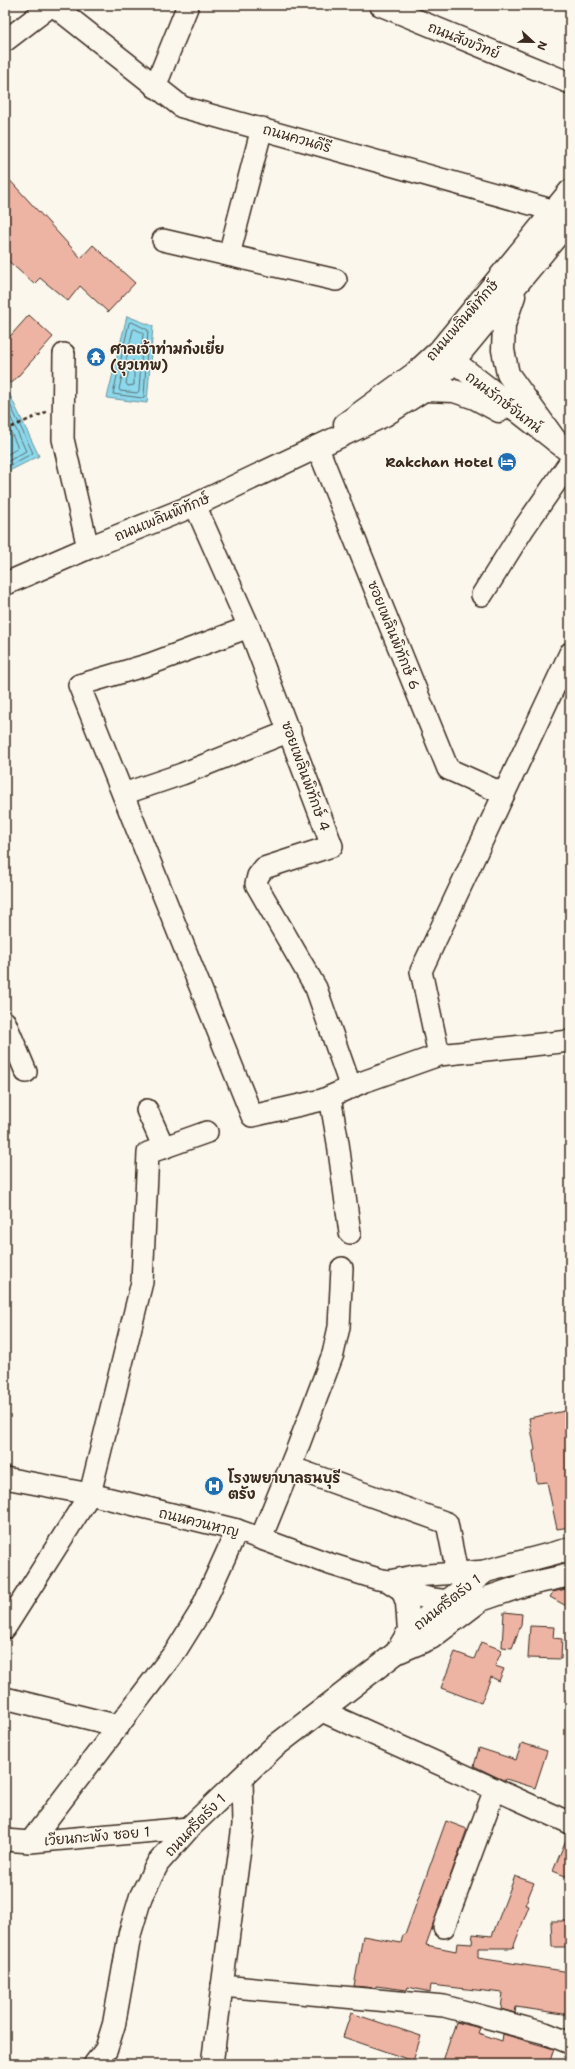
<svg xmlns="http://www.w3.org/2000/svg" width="575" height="2069" viewBox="0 0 575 2069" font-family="'Shantell Sans','Playpen Sans Thai',sans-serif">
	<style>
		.water { fill: #8cd8ec; stroke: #6c929a }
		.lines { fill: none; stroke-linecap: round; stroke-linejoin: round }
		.shore { stroke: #5b7070; stroke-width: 1 }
		.building { fill: #edb4a4; stroke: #3b2a1e }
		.minor-casing { stroke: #3b2a1e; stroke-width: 24 }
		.major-casing { stroke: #3b2a1e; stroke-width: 25 }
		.path { stroke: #3b2a1e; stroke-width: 2.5; stroke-dasharray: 4 3; stroke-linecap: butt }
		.minor { stroke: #fbf7ec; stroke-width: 21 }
		.major { stroke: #fbf7ec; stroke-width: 22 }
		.labels { text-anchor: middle; stroke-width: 3; stroke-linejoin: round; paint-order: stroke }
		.street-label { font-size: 14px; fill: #3b2a1e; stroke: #fbf7ec }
		.poi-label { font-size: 14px; font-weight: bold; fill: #3b2a1e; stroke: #fbf7ec; text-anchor: start }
	</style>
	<rect width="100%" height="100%" fill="#fbf7ec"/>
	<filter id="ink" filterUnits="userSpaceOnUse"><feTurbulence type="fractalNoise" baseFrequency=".025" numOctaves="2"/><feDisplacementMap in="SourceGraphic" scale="8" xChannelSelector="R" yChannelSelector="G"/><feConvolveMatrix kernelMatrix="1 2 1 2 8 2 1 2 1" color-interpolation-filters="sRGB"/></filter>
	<g filter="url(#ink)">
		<g class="water">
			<polygon points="127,316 153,326 147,403 107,398"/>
			<polygon points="7,389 39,456 5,473 5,390"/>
		</g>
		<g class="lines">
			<g class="shore">
				<polygon points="132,322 148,330 144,397 142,398 113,394 129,323"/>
				<polygon points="135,329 143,333 139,391 137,393 120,391 119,389 133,330"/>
				<polygon points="134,361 134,385 128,386 126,383 131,362"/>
				<polyline points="5,394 33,453 5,468"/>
				<polyline points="5,405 26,451 5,463"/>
				<polyline points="5,419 18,448 5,456"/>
			</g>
		</g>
		<g class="building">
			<polygon points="5,175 81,258 93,245 135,283 108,312 80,286 68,301 40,278 34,284 5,258"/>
			<polygon points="29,315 53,337 11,384 5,379 5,342"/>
			<polygon points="570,1410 570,1527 557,1529 547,1482 537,1483 533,1451 535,1450 529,1418"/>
			<polygon points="566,1589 570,1591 570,1608 550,1597 553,1592"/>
			<polygon points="504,1612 522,1614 521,1625 512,1648 502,1647"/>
			<polygon points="530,1626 554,1627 553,1638 562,1639 561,1659 528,1658"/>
			<polygon points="481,1642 502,1650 495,1666 504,1669 499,1681 491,1677 481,1703 441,1688 455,1652 474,1659"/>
			<polygon points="522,1743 547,1751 535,1788 506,1779 505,1781 474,1766 479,1748 516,1760"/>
			<polygon points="446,1821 467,1829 426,1945 456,1951 457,1943 472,1944 473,1934 492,1936 515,1876 534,1883 525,1905 529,1906 513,1948 478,1948 478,1958 570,1972 570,2015 516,2007 515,2013 501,2009 503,1993 431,1985 430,1992 408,1987 407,1990 376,1986 376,1988 354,1986 363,1936 401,1943 403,1935 405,1935"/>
			<polygon points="568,1835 570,1835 570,1878 553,1871"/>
			<polygon points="551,1921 570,1921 570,1947 552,1947"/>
			<polygon points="351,2013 421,2036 413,2061 343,2037"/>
			<polygon points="456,2022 480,2028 478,2033 502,2041 503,2034 554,2049 549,2064 442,2064"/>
		</g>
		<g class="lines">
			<g class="minor-casing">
				<g id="minor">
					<polyline points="53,5 182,107 570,215"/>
					<polyline points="380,5 570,83"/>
					<polyline points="5,41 52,5"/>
					<polyline points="155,87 188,5"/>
					<polyline points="163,240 336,280"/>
					<polyline points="229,255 262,128"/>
					<polyline points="64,354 63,439 88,548"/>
					<polyline points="317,446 448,769 504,794"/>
					<polyline points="195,505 249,627 332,846 264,868 258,876 256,884 316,988 351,1088"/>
					<polyline points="482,595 524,528 570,462"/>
					<polyline points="249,627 150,664 79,685 252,1116 322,1100 363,1082 439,1055 570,1041"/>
					<polyline points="123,794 182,774 290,731"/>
					<polyline points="5,1022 26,1072"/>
					<polyline points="439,1055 421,971 570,653"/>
					<polyline points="330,1097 338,1143 350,1233"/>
					<polyline points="147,1110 164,1148"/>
					<polyline points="290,1467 447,1523 457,1573"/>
					<polyline points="5,1478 90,1494 237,1530 330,1564 378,1579 389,1581 414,1576 486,1571"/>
					<polyline points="261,1538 296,1452 333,1354 339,1327 342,1268"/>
					<path d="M391,1583C410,1597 439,1601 462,1601"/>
					<polyline points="5,1628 90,1494 142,1282 148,1153 207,1132"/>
					<polyline points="5,1698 119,1726"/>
					<polyline points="322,1711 570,1823"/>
					<polyline points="5,1840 30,1842 189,1828"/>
					<polyline points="30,1842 177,1649 200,1612 237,1530"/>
					<polyline points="444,1927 495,1789"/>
					<polyline points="222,1986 444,2006 545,2033 570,2043"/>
					<polyline points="212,2064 243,1825 242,1779"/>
				</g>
			</g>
			<g class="major-casing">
				<g id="major">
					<polyline points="514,296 504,325 503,350 508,374 556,441"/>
					<polyline points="442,352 570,452"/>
					<polyline points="424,390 454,391 475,398 499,411"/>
					<polyline points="345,424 414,374 440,350 570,191"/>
					<polyline points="5,584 88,548 195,505 385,415 424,390 447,369 570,220"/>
					<polyline points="403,1591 407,1603 409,1631"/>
					<polyline points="396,1653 409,1631 486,1571 570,1549"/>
					<polyline points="95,2064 106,2050 114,2024 130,1933 141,1896 158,1863 189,1828 274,1747 396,1653 431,1638 481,1600 525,1585 570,1575"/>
				</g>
			</g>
			<polyline class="path" points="5,430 46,412"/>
			<use href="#minor" class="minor"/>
			<use href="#major" class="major"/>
		</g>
	</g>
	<defs>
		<g id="temple-disc" transform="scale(1)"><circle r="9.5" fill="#1f6fb2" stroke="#fbf7ec"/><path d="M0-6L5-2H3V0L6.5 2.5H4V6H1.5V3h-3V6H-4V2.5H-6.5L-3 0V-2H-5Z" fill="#fff"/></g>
		<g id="hotel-disc" transform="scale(1)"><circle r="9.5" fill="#1f6fb2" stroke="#fbf7ec"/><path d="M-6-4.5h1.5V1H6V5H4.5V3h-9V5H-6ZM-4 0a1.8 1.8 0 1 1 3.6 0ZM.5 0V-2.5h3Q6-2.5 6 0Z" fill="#fff"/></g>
		<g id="hospital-disc" transform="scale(1)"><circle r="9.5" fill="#1f6fb2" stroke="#fbf7ec"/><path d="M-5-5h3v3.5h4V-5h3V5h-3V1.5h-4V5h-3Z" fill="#fff"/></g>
	</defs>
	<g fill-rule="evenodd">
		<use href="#temple-disc" x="96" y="357"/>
		<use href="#hotel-disc" x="507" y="462"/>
		<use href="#hospital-disc" x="214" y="1486"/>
	</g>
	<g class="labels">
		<g class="street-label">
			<text transform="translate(464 40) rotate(22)" y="5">ถนนสังขวิทย์</text>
			<text transform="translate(297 138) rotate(16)" y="5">ถนนควนคีรี</text>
			<text transform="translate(462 320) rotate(-49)" y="5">ถนนเพลินพิทักษ์</text>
			<text transform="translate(504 402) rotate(37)" y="5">ถนนรักษ์จันทน์</text>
			<text transform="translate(162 517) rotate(-23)" y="5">ถนนเพลินพิทักษ์</text>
			<text transform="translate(394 635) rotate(68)" y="5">ซอยเพลินพิทักษ์ 6</text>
			<text transform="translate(306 776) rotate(70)" y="5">ซอยเพลินพิทักษ์ 4</text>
			<text transform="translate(199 1522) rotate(14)" y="5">ถนนควนหาญ</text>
			<text transform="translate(447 1602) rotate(-38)" y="5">ถนนศรีตรัง 1</text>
			<text transform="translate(195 1825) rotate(-46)" y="5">ถนนศรีตรัง 1</text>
			<text transform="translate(97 1836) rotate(-5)" y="5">เวียนกะพัง ซอย 1</text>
		</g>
		<g class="poi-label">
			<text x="110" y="354">ศาลเจ้าท่ามก๋งเยี่ย<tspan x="110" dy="16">(ยุวเทพ)</tspan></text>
			<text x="493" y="467" text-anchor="end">Rakchan Hotel</text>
			<text x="228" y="1483">โรงพยาบาลธนบุรี<tspan x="228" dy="16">ตรัง</tspan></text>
		</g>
	</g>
	<rect width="575" height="2069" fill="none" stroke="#fbf7ec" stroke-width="20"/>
	<rect x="10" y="10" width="555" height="2049" fill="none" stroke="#3b2a1e" stroke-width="1.5" filter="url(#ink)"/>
	<g transform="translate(533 42) rotate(112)" stroke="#fbf7ec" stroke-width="3" paint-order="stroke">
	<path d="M0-3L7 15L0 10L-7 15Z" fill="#3b2a1e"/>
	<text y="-6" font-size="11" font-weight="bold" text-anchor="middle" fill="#3b2a1e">N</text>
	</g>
</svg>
